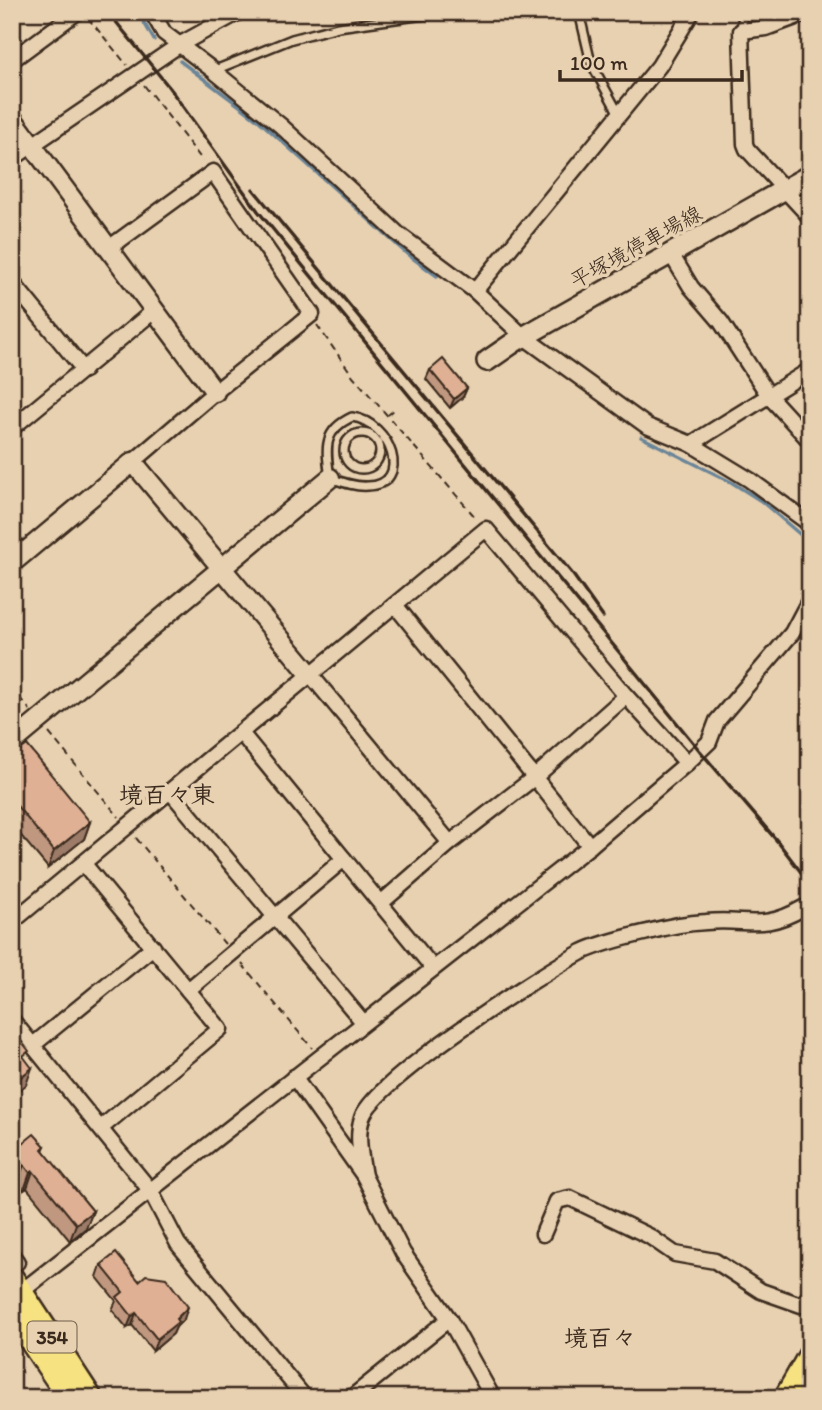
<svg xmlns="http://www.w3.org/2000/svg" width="822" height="1410" viewBox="0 0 822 1410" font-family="Itim,'Klee One',sans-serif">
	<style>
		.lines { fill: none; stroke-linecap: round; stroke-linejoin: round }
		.stream { stroke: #6b8598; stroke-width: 3.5 }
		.service-casing { stroke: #3b2a1e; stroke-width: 12 }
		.minor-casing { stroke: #3b2a1e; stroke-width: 19 }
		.tertiary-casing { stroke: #3b2a1e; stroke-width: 23 }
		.secondary-casing { stroke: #3b2a1e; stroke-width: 24 }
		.primary-casing { stroke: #3b2a1e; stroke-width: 28 }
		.trunk-casing { stroke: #3b2a1e; stroke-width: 28 }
		.path { stroke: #3b2a1e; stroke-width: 2; stroke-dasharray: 7 5; stroke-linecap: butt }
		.service { stroke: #e8d1b1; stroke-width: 7 }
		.minor { stroke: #e8d1b1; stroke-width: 14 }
		.tertiary { stroke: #e8d1b1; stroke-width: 18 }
		.secondary { stroke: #e8d1b1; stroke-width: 19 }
		.primary { stroke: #f7e281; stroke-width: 23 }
		.trunk { stroke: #f7e281; stroke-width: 23 }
		.rail { stroke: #3b2a1e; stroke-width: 3.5 }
		.wall { fill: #c0977f; stroke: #3b2a1e; stroke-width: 2 }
		.shaded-wall { fill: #9c7b68; stroke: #3b2a1e; stroke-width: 2 }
		.building { fill: #dfb094; stroke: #3b2a1e; stroke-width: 2 }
		.labels { text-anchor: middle; stroke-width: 7; stroke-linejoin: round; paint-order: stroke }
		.shield { fill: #e8d1b1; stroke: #6f5c4a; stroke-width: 2 }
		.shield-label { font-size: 19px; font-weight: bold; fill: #3b2a1e }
		.street-label { font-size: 21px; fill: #3b2a1e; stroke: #e8d1b1 }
		.quarter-label { font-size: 24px; font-weight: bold; fill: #3b2a1e; stroke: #e8d1b1 }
	</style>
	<rect width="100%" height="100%" fill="#e8d1b1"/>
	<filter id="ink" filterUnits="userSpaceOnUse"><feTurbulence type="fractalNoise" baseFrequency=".0143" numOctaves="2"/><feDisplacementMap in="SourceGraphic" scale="14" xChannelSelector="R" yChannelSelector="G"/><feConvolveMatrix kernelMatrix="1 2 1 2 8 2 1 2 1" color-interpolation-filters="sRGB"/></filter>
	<g filter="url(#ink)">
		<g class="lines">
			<g class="stream">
				<polyline points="138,12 154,40"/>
				<polyline points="180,61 257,119 407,254 437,276"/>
				<polyline points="641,437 731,482 761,501 810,543"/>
			</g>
			<g class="service-casing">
				<g id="service">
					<polyline points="579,12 591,63 619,114"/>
					<polyline points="741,31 743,12"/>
					<polyline points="215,70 292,39 338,27 446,12"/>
					<path d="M352,417C391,422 413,485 368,486C355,487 342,482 330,478C326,449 322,431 352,417Z"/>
					<circle cx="362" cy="451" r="18"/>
				</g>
			</g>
			<g class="minor-casing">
				<g id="minor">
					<polyline points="152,12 164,33 214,71 280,125 397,233 475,291 524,337 647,426 691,444 750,480 810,524"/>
					<polyline points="809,12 766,28 741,31 745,144 747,149 810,217"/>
					<polyline points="12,60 77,12"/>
					<polyline points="12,159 179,45 239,12"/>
					<polyline points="109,248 213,172 312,314 215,392 133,462"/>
					<polyline points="671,254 691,287 721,322 769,396 810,441"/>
					<polyline points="12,282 84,370"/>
					<polyline points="475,291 659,66 692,12"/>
					<polyline points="12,428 155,310"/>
					<polyline points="691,444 810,370"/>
					<polyline points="12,541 23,554"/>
					<polyline points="395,605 590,846"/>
					<polyline points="310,674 450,843"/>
					<polyline points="241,733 433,968"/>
					<polyline points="170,791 363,1022"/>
					<polyline points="84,864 220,1029 101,1128"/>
					<polyline points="381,903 450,843 535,777 626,696"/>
					<polyline points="12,922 486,529 626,696 687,763"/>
					<polyline points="188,990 344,859"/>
					<polyline points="12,1020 150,1190 178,1244 305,1398"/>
					<polyline points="33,1045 153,947"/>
					<polyline points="294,1077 364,1176 403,1253 449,1319 493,1398"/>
					<path d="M364,1176C361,1157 356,1136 362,1118C373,1081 543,973 582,952C601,943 627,937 648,932C666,927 687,923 706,922C749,918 761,932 803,908L810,911"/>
					<polyline points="543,1234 557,1201 570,1198 649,1236 675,1254 715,1261 761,1291 801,1305 810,1296"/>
					<polyline points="12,1255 17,1262"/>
					<polyline points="22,1291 590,846 687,763 709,742 717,721 792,633 810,599"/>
					<polyline points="351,1398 449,1319"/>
				</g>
			</g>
			<g class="tertiary-casing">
				<g id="tertiary">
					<polyline points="12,118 215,392"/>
					<polyline points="12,563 133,462 310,674"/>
					<polyline points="12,743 330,478"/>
				</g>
			</g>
			<g class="secondary-casing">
				<polyline id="secondary" points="487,361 516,341 810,175"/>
			</g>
			<g class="primary-casing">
				<polyline id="primary" points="786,1398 810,1356"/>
			</g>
			<g class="trunk-casing">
				<g id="trunk">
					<polyline points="12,1279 90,1398"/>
					<polyline points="12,1312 70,1398"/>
				</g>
			</g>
			<g class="path">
				<polyline points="88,18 127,65"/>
				<polyline points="144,85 203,161"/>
				<polyline points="317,325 353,376 476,518"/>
				<polyline points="388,415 396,408"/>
				<polyline points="12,689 30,710"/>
				<polyline points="49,733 119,817"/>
				<polyline points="136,838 225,944"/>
				<polyline points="242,964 312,1048"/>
			</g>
			<use href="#service" class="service"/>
			<use href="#minor" class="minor"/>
			<use href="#tertiary" class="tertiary"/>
			<use href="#secondary" class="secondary"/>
			<use href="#primary" class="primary"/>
			<use href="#trunk" class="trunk"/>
			<g class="rail">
				<polyline points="108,12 173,92"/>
				<polyline points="168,86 258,211 700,751 778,842 810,884"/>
				<polyline points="253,189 571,572 603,617"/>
			</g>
		</g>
		<g class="wall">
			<polygon points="430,370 467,388 463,397 450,408 426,379"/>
			<polygon points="12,757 90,822 84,839 48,868 12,825"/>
			<polygon points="45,1146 43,1151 93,1211 86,1228 70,1241 27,1188 24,1190 17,1182 12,1152"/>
			<polygon points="101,1265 139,1281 184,1319 176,1327 173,1334 153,1351 132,1325 127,1328 112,1310 116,1301 97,1277"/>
		</g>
		<g class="shaded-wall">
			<polygon points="467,388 463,397 450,408 454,399"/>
			<polygon points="90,822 84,839 48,868 54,851"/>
			<polygon points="32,1068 26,1085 12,1096 12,1084"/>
			<polygon points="24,1165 17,1182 12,1186 12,1174"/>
			<polygon points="33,1171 27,1188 24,1190 30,1173"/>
			<polygon points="93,1211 86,1228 70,1241 76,1224"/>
			<polygon points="188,1307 184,1319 176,1327 173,1334 153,1351 157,1339"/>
			<polygon points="136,1313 132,1325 127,1328 132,1316"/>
		</g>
		<g class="building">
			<polygon points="443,359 467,388 454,399 430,370"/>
			<polygon points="27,745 90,822 54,851 12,800 12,757"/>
			<polygon points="12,1029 29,1051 23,1056 32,1068 12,1084"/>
			<polygon points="34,1134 45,1146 42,1149 93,1211 76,1224 33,1171 30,1173 24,1165 12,1174 12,1152"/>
			<polygon points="116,1253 139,1281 146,1275 166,1278 188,1307 176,1319 178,1322 157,1339 136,1313 132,1316 117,1297 123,1292 101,1265"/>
		</g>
	</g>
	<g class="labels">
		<rect class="shield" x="27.5" y="1321.5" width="49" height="31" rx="5"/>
		<g class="shield-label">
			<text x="52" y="1344">354</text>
		</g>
		<g class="street-label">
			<text transform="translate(636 247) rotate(-29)" y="7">平塚境停車場線</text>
		</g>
		<g class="quarter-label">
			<text x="167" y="803">境百々東</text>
			<text x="600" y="1346">境百々</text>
		</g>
	</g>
	<rect width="822" height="1410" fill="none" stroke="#e8d1b1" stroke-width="42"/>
	<rect x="21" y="21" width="780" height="1368" fill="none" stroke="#3b2a1e" stroke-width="2.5" filter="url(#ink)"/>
	<path d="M560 70v10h182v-10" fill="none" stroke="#3b2a1e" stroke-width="3.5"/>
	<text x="570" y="70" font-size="21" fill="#3b2a1e" stroke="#e8d1b1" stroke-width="5" paint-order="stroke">100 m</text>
</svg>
